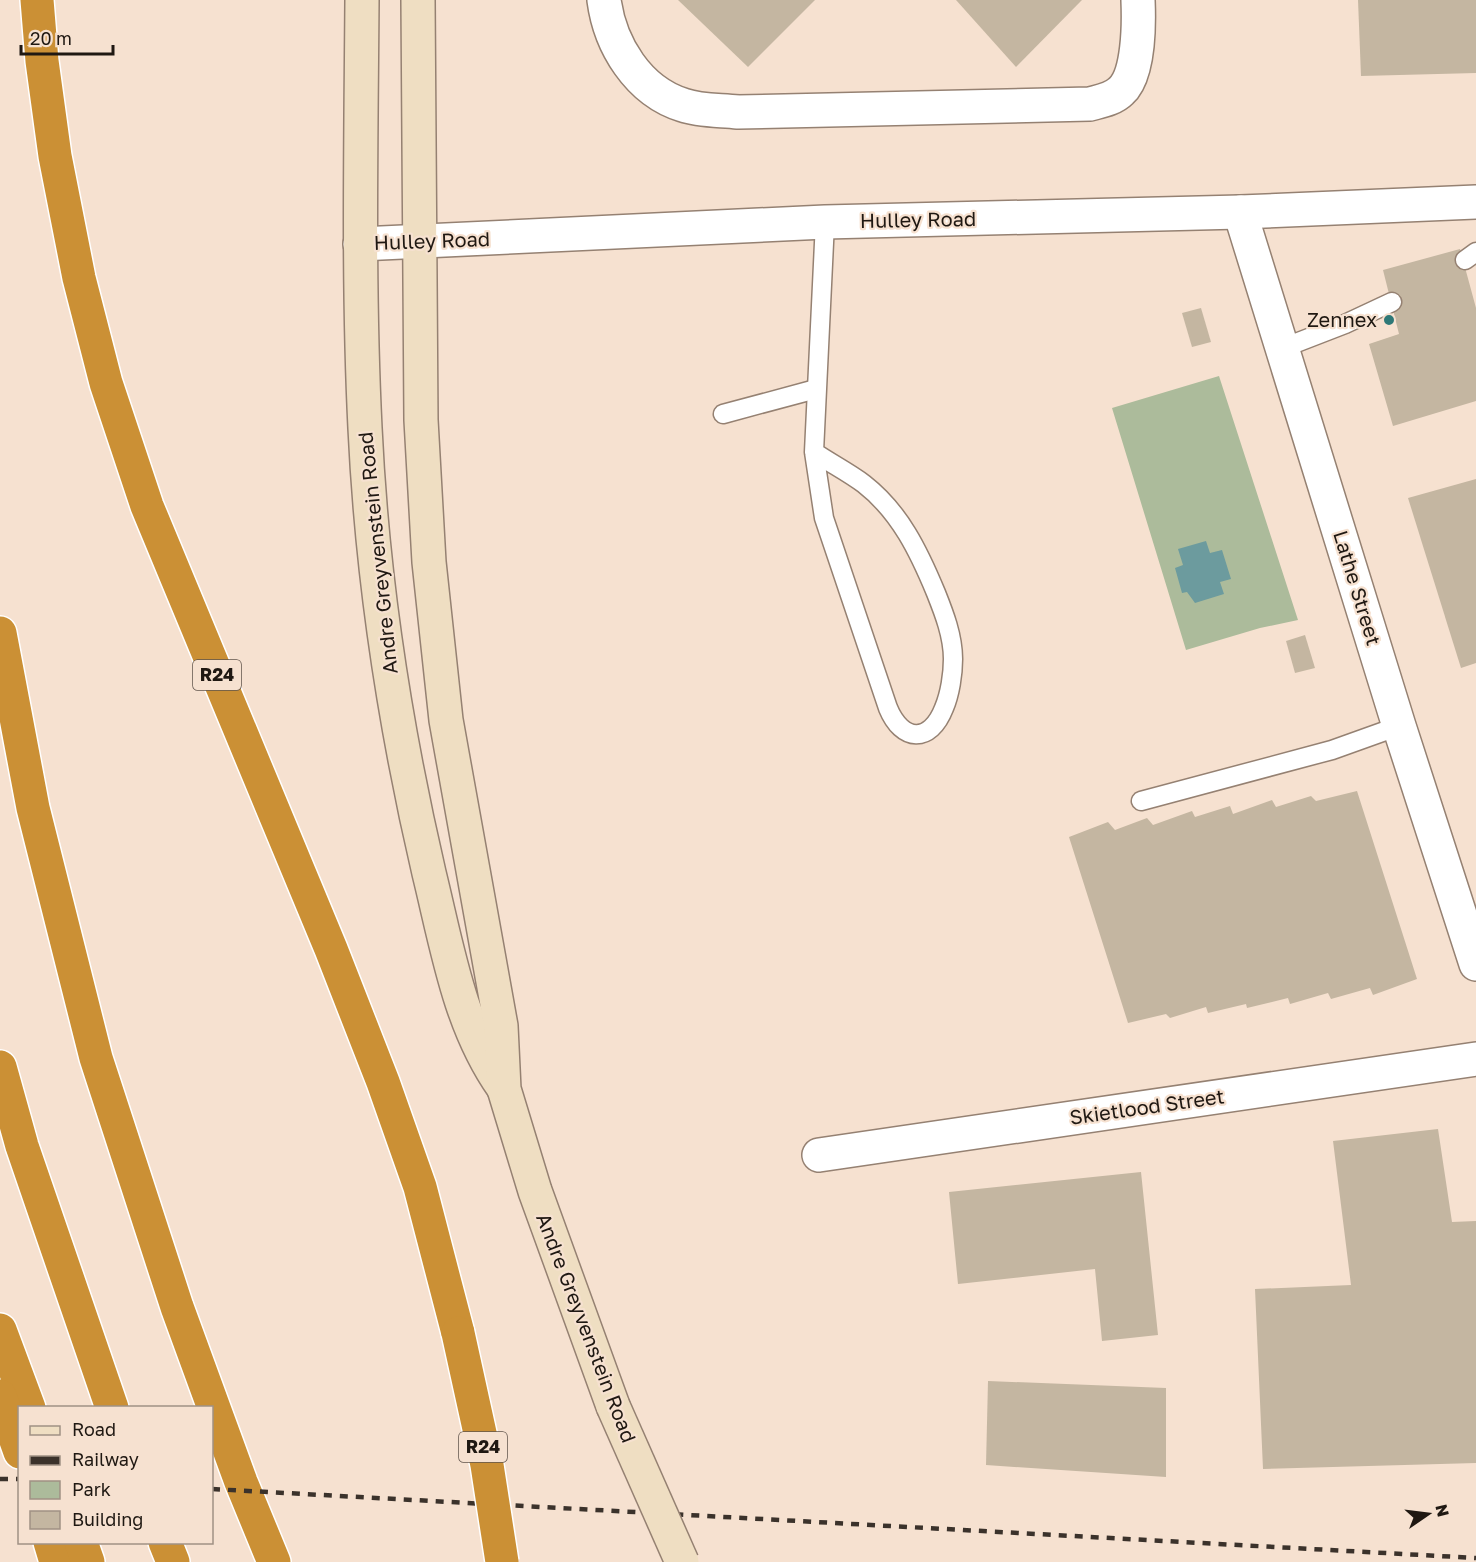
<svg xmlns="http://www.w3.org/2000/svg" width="1476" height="1562" viewBox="0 0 1476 1562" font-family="'Golos Text',sans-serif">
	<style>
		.green { fill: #acbb9b }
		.water { fill: #6c9b9e }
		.building { fill: #c4b6a1 }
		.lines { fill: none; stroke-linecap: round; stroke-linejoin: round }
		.lane-casing { stroke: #958172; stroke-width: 21 }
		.street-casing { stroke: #958172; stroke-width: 36 }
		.secondary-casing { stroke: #958172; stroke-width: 36 }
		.highway-casing { stroke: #fff; stroke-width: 36 }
		.lane { stroke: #fff; stroke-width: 18 }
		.street { stroke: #fff; stroke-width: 33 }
		.secondary { stroke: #efdec2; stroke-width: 33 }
		.highway { stroke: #cb9035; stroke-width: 33 }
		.rail { stroke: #3b322b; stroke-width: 4.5; stroke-dasharray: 8 8; stroke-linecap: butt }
		.secondary-bridge-casing { stroke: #958172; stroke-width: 36; stroke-linecap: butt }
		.highway-bridge-casing { stroke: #fff; stroke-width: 36; stroke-linecap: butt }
		.secondary-bridge { stroke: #efdec2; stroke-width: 33 }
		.highway-bridge { stroke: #cb9035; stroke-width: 33 }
		.poi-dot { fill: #2e7877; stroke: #f6e1d0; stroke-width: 2 }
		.labels { text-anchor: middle; stroke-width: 4.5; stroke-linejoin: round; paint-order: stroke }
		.shield { fill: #f6e1d0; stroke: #60544b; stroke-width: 1.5 }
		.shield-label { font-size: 18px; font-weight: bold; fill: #1f1812 }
		.street-label { font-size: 20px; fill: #1f1812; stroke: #f6e1d0 }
		.poi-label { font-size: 20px; fill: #1f1812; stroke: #f6e1d0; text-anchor: end }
	</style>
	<rect width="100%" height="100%" fill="#f6e1d0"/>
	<polygon class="green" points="1219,376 1298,620 1260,628 1186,650 1112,408"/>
	<polygon class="water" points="1206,541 1210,553 1222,550 1231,579 1220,582 1224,594 1195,603 1187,592 1182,593 1175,568 1183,565 1178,549"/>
	<g class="building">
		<polygon points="678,0 815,0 748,67"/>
		<polygon points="956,0 1082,0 1016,67"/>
		<polygon points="1358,0 1476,0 1476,73 1361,76"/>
		<polygon points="1460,249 1476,308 1476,401 1393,426 1369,344 1399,334 1383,270"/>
		<polygon points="1201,308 1211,342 1192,347 1182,313"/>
		<polygon points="1476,479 1476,663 1461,668 1408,498"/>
		<polygon points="1305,635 1315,668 1295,673 1286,641"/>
		<polygon points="1357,791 1417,979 1373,995 1370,988 1331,999 1328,993 1290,1004 1288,998 1247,1008 1246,1004 1208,1013 1206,1007 1170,1018 1166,1014 1128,1023 1069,837 1108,822 1115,830 1147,818 1153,825 1192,811 1195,817 1230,806 1233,814 1272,800 1276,807 1311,796 1316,801"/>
		<polygon points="1438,1129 1452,1222 1476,1221 1476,1463 1263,1469 1255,1289 1351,1285 1333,1141"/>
		<polygon points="1141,1172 1158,1335 1102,1341 1095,1269 958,1284 949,1192"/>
		<polygon points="988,1381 1166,1388 1166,1477 986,1465"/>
	</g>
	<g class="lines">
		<g class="lane-casing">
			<g id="lane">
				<polyline points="1465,260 1476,252"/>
				<polyline points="1283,348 1345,324 1392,302"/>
				<polyline points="723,414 816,389"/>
				<path d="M814,452L824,518L888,708C902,742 930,744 944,708C950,694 953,674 953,659C953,636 944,613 936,593C919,552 900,512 864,484C848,472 830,463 814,452L825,222"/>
				<polyline points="1141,801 1332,750 1399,726"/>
			</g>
		</g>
		<g class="street-casing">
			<g id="street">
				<path d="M604,0C610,45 638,91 683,105C700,111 719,110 738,112L1090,104C1101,101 1113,99 1121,91C1139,75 1139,24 1138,0"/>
				<polyline points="1240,212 1399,726 1476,964"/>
				<polyline points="360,244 825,222 1240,212 1476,202"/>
				<polyline points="819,1155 1476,1059"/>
			</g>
		</g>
		<g class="secondary-casing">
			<g id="secondary">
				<path d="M362,0C361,143 358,286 365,428C372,578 395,727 429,873C447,946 459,1025 503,1087"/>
				<polyline points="418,0 421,420 429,562 446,720 501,1026 504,1089 535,1191 613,1406"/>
			</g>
		</g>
		<g class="highway-casing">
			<g id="highway">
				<polyline points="37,0 42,61 55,156 79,278 106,383 147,506 331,949 383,1082 420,1187 458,1333"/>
				<polyline points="0,633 33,808 96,1058 177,1307 241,1482 274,1562"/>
				<polyline points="0,1067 22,1146 112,1408"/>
				<polyline points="0,1330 29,1408"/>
				<polyline points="0,1396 20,1452"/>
				<polyline points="50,1542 56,1562"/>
				<polyline points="81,1542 88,1562"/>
				<polyline points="165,1542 173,1562"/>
			</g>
		</g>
		<use href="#lane" class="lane"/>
		<use href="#street" class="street"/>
		<use href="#secondary" class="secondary"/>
		<use href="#highway" class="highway"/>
		<g class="rail">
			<polyline points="0,1479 20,1479"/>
			<polyline points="212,1489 1476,1558"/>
		</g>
		<g class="secondary-bridge-casing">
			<polyline id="secondary-bridge" points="613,1406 682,1562"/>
		</g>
		<g class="highway-bridge-casing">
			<polyline id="highway-bridge" points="458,1333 487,1465 502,1562"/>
		</g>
		<use href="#secondary-bridge" class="secondary-bridge"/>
		<use href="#highway-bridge" class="highway-bridge"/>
	</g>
	<circle class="poi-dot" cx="1389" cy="320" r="6"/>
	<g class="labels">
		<g class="shield">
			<rect x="193" y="660" width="48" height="30" rx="4.5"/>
			<rect x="459" y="1432" width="48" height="30" rx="4.5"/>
		</g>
		<g class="shield-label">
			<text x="217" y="681">R24</text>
			<text x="483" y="1453">R24</text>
		</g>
		<g class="street-label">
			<text transform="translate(918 220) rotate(-1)" y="7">Hulley Road</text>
			<text transform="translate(432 241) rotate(-2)" y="7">Hulley Road</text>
			<text transform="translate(378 553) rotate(-96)" y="7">Andre Greyvenstein Road</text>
			<text transform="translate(1357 588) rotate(73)" y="7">Lathe Street</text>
			<text transform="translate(1147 1107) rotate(-8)" y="7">Skietlood Street</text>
			<text transform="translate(586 1328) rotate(69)" y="7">Andre Greyvenstein Road</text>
		</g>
		<g class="poi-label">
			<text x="1377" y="327">Zennex</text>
		</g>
	</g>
	<rect x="18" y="1406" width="195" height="138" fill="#f6e1d0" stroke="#a09184" stroke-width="1.5"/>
	<rect x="30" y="1426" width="30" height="9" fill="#efdec2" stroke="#a09184" stroke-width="1.5"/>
	<text x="72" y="1436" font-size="18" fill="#1f1812">Road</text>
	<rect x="30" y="1456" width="30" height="9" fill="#3b322b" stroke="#a09184" stroke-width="1.5"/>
	<text x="72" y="1466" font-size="18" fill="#1f1812">Railway</text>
	<rect x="30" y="1481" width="30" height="18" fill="#acbb9b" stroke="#a09184" stroke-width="1.5"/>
	<text x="72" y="1496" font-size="18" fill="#1f1812">Park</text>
	<rect x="30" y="1511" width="30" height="18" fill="#c4b6a1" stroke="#a09184" stroke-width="1.5"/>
	<text x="72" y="1526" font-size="18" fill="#1f1812">Building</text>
	<g transform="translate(1428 1514) rotate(76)" stroke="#f6e1d0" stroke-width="4.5" paint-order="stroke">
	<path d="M0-4.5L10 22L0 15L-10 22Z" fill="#1f1812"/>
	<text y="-9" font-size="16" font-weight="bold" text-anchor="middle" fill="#1f1812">N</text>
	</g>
	<path d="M21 45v9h92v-9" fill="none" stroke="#1f1812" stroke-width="3"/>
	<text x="30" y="45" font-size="18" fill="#1f1812" stroke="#f6e1d0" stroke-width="4.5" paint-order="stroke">20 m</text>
</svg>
